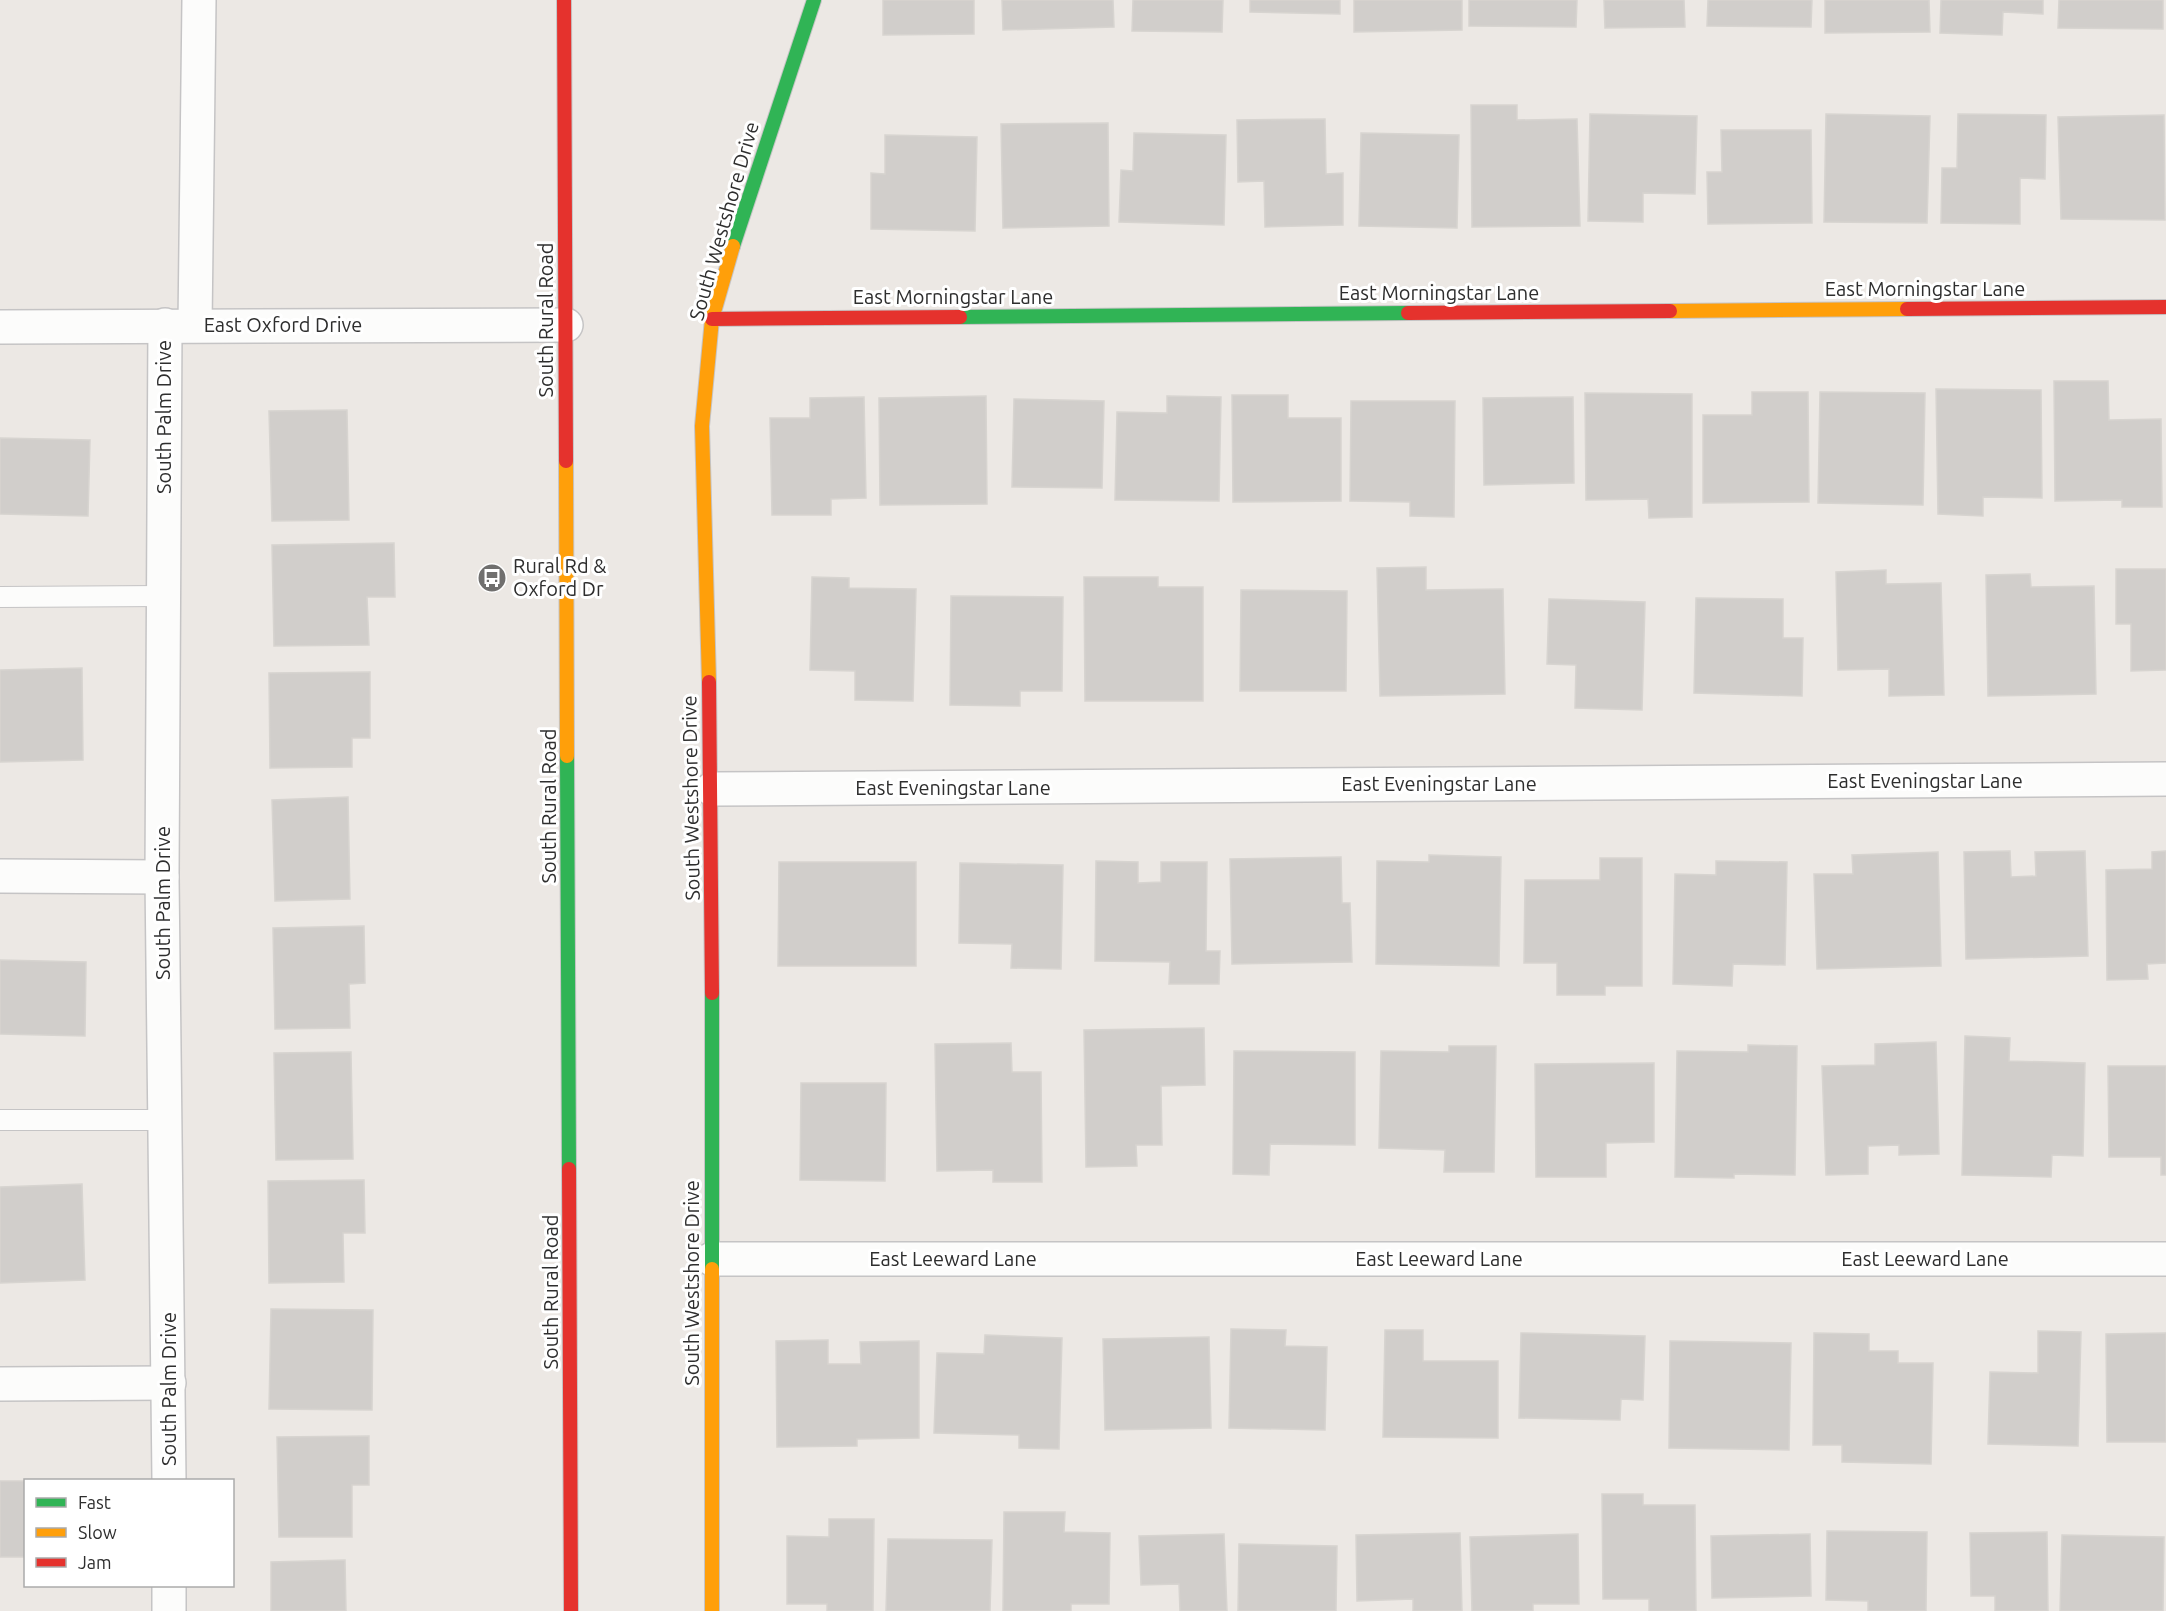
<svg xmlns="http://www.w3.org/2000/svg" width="2166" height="1611" viewBox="0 0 2166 1611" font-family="Ubuntu,sans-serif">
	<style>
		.building { fill: #d1cecb; stroke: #d7d4d0; stroke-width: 1.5 }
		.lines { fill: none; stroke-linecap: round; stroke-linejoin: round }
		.lane-casing { stroke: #c5c4c5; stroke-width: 22 }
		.street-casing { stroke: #c5c4c5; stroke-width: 36 }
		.fast-casing { stroke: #c5c4c5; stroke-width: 16 }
		.slow-casing { stroke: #c5c4c5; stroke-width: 16 }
		.jam-casing { stroke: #c5c4c5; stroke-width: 16 }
		.lane { stroke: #fcfcfb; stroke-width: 20 }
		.street { stroke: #fcfcfb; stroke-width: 33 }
		.fast { stroke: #30b455; stroke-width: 14 }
		.slow { stroke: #ff9f0a; stroke-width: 14 }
		.jam { stroke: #e5322d; stroke-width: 14 }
		.labels { text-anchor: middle; stroke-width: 6; stroke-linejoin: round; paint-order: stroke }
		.street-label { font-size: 20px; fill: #2e2e2e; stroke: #fff }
		.poi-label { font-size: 20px; fill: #2e2e2e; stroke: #fff; text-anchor: start }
	</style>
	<rect width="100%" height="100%" fill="#ece8e4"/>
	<g class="building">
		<polygon points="883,0 974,0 974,34 883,35"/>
		<polygon points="1002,0 1113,0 1114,27 1003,30"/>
		<polygon points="1133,0 1223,0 1222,32 1132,31"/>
		<polygon points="1250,0 1340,0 1340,14 1250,12"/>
		<polygon points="1354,0 1462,0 1462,30 1354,32"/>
		<polygon points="1469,0 1577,0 1576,27 1469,26"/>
		<polygon points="1604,0 1684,0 1685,27 1605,28"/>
		<polygon points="1708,0 1812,0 1811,27 1707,26"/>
		<polygon points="1825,0 1929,0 1930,32 1825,33"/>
		<polygon points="1941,0 2043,0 2043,14 2003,12 2002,35 1940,33"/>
		<polygon points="2059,0 2163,0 2163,29 2058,28"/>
		<polygon points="1471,105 1517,105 1517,120 1577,119 1580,226 1472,227"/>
		<polygon points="1590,114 1697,116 1695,194 1643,193 1643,222 1588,221"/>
		<polygon points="1826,114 1930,116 1927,223 1824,222"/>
		<polygon points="1958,114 2046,115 2045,179 2020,178 2020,224 1941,223 1942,168 1957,168"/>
		<polygon points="2164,115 2165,220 2061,219 2058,117"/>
		<polygon points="1325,119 1326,174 1343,173 1343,225 1265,227 1264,181 1238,182 1237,120"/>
		<polygon points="1108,123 1109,226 1003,228 1001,124"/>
		<polygon points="1721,130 1811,130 1812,223 1708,224 1707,172 1722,172"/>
		<polygon points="1134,133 1226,135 1224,225 1119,222 1121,170 1133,171"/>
		<polygon points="1361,133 1459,135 1457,228 1359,226"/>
		<polygon points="885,135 977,137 975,231 871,229 871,173 885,174"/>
		<polygon points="2054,381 2108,381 2109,420 2161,419 2162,507 2122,507 2122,500 2055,501"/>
		<polygon points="1936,389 2041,390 2042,498 1983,497 1983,516 1938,514"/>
		<polygon points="1752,392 1808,392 1809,502 1703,503 1703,415 1752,415"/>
		<polygon points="1820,392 1925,393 1923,505 1818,503"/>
		<polygon points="1585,393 1692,394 1692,517 1649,518 1648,499 1586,500"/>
		<polygon points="1232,395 1288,395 1288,418 1341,418 1341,501 1233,502"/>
		<polygon points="986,396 987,504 880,505 879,398"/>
		<polygon points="1167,396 1221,397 1219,501 1115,500 1117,412 1167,413"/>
		<polygon points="864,397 866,498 831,499 831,515 772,515 770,418 810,418 810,398"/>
		<polygon points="1573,397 1574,483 1484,485 1483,398"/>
		<polygon points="1014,399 1104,401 1102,488 1012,487"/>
		<polygon points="1351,401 1455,401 1454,517 1410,516 1410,502 1350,501"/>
		<polygon points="347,410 349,520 272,521 269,411"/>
		<polygon points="0,438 90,440 88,516 0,514"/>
		<polygon points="394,543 395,597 367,597 369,645 274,646 272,545"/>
		<polygon points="1426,567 1426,590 1503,589 1505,694 1380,696 1377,568"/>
		<polygon points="2116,569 2166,569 2166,670 2131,671 2131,624 2116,624"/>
		<polygon points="1886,570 1886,584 1941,583 1944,695 1889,696 1889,669 1838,670 1836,572"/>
		<polygon points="2030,574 2031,587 2094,586 2096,694 1988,696 1986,575"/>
		<polygon points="812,577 849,578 849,588 916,589 913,701 855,700 855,671 810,670"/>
		<polygon points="1084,577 1158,577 1158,587 1203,587 1203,701 1085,701"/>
		<polygon points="1241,590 1347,591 1346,691 1240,691"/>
		<polygon points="951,596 1063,597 1062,691 1020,691 1020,706 950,705"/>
		<polygon points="1696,598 1783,599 1783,638 1803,638 1802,696 1694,693"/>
		<polygon points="1549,599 1645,602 1642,710 1575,708 1576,665 1547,664"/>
		<polygon points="82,668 83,760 0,762 0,670"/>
		<polygon points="370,672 370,738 352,738 352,767 270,768 269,673"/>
		<polygon points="348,797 350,899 275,901 272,800"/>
		<polygon points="2010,851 2011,877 2036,876 2035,852 2085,851 2088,956 1966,959 1964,852"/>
		<polygon points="2166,851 2166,963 2147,964 2148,979 2107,980 2106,870 2152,869 2152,852"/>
		<polygon points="1938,852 1941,966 1817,969 1814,874 1853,874 1852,855"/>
		<polygon points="1429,855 1501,857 1499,966 1376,964 1377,861 1429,862"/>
		<polygon points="1341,857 1342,903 1350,903 1352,962 1232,964 1230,859"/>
		<polygon points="1600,858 1642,858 1642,986 1605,986 1605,995 1557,995 1557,963 1524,963 1525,880 1600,880"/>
		<polygon points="1096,861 1138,862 1138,883 1161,882 1161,862 1207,862 1206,951 1220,951 1219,984 1169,984 1170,962 1095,961"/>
		<polygon points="1716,861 1787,862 1785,965 1733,964 1732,986 1673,984 1675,874 1716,875"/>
		<polygon points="779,862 916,862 916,966 778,966"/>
		<polygon points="960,863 1063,865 1061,969 1011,968 1012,944 959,943"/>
		<polygon points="364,926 365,983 349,984 350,1028 275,1029 273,928"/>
		<polygon points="0,960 86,962 85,1036 0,1034"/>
		<polygon points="1204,1028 1205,1085 1161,1086 1162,1145 1136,1145 1137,1166 1086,1167 1084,1030"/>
		<polygon points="1965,1036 2010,1038 2009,1061 2085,1063 2083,1156 2052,1155 2051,1177 1962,1175"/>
		<polygon points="1936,1042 1939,1154 1899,1155 1899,1145 1868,1146 1868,1174 1826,1175 1822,1066 1875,1065 1875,1044"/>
		<polygon points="1011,1043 1012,1072 1041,1072 1042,1182 993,1182 993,1170 937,1171 935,1044"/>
		<polygon points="1748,1045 1797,1046 1795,1175 1734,1174 1734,1178 1675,1177 1677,1051 1748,1052"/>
		<polygon points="1449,1046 1496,1046 1494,1172 1444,1172 1445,1150 1379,1148 1381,1051 1449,1052"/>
		<polygon points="1234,1051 1355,1052 1355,1145 1270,1144 1269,1175 1233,1174"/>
		<polygon points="351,1052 353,1159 276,1160 274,1053"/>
		<polygon points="1654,1063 1654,1142 1606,1143 1606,1177 1536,1177 1535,1064"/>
		<polygon points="2108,1066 2166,1066 2166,1175 2161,1175 2161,1157 2109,1157"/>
		<polygon points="801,1083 886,1083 885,1181 800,1180"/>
		<polygon points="364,1180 365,1233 343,1233 344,1282 269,1283 268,1181"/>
		<polygon points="82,1184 85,1280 0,1283 0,1187"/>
		<polygon points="271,1309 373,1310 372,1410 269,1409"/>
		<polygon points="1231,1329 1286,1330 1285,1346 1327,1347 1325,1430 1229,1428"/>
		<polygon points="1385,1330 1423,1330 1423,1361 1498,1361 1498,1438 1383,1437"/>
		<polygon points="2038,1331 2081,1332 2078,1446 1988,1444 1990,1372 2038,1373"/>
		<polygon points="1521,1333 1645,1336 1643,1400 1621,1399 1620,1420 1519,1418"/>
		<polygon points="1814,1333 1869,1334 1869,1351 1898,1351 1898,1363 1933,1363 1931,1464 1842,1462 1842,1445 1813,1445"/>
		<polygon points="2166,1333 2166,1442 2107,1442 2106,1334"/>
		<polygon points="985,1335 1062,1338 1059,1449 1019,1448 1019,1435 934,1433 937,1353 984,1354"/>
		<polygon points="1209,1337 1211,1428 1105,1430 1103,1339"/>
		<polygon points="828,1340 828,1364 861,1364 860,1342 919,1341 919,1438 857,1439 857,1446 777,1447 776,1341"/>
		<polygon points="1670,1341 1791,1343 1789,1450 1669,1448"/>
		<polygon points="369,1436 369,1485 352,1485 352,1537 279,1537 277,1437"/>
		<rect x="0" y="1481" width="26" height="76"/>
		<polygon points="1602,1494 1643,1494 1643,1505 1695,1505 1696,1611 1649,1611 1649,1599 1603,1599"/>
		<polygon points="1004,1512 1065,1512 1064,1532 1110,1533 1109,1604 1071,1604 1071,1611 1003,1611"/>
		<polygon points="829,1519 874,1519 873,1611 827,1611 827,1604 787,1604 787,1536 829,1537"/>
		<polygon points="1827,1531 1927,1532 1926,1611 1868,1611 1868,1601 1826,1600"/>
		<polygon points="2047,1532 2048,1611 1995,1611 1995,1596 1971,1596 1970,1533"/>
		<polygon points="1460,1533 1462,1611 1413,1611 1413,1599 1357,1601 1356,1535"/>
		<polygon points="1224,1534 1227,1611 1180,1611 1179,1584 1141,1585 1139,1536"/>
		<polygon points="1578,1534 1579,1604 1533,1604 1533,1611 1472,1611 1470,1537"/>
		<polygon points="1810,1534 1811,1596 1712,1598 1711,1536"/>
		<polygon points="2062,1535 2164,1537 2163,1611 2060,1611"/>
		<polygon points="888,1539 992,1540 990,1611 886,1611"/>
		<polygon points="1239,1544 1337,1546 1336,1611 1238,1611"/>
		<polygon points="345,1560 346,1611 271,1611 271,1562"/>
	</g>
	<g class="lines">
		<g class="lane-casing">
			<g id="lane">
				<polyline points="0,597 163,596"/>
				<polyline points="0,1120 166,1120"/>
			</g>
		</g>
		<g class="street-casing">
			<g id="street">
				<polyline points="165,325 162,877 169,1480"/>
				<polyline points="195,325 199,0"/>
				<polyline points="0,327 566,325"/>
				<polyline points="712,789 2166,779"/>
				<polyline points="0,876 162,877"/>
				<polyline points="712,1259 2166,1259"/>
				<polyline points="0,1384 169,1383"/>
				<polyline points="169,1586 169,1611"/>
			</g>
		</g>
		<g class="fast-casing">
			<g id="fast">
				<polyline points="733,246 814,0"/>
				<polyline points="960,317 1408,313"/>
				<polyline points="567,756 569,1169"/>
				<polyline points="712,993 712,1269"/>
			</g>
		</g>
		<g class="slow-casing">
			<g id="slow">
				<polyline points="1670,311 1907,309"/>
				<polyline points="566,461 567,756"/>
				<polyline points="709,682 702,426 712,319 733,246"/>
				<polyline points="712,1269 712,1611"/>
			</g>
		</g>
		<g class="jam-casing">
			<g id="jam">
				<polyline points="564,0 566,461"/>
				<polyline points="1907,309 2166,307"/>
				<polyline points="1408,313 1670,311"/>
				<polyline points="712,319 960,317"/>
				<polyline points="709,682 712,993"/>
				<polyline points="569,1169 571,1611"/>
			</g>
		</g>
		<use href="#lane" class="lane"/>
		<use href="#street" class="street"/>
		<use href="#fast" class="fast"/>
		<use href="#slow" class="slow"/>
		<use href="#jam" class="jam"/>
	</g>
	<defs>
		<g id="bus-disc" transform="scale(1.5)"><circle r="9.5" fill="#706f6e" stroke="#fff"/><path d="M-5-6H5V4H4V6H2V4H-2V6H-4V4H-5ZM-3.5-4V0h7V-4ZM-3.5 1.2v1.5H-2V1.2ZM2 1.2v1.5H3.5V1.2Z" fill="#fff"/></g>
	</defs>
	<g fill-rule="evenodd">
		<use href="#bus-disc" x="492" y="578"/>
	</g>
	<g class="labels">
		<g class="street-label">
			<text transform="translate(724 221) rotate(-74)" y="7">South Westshore Drive</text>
			<text x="1925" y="296">East Morningstar Lane</text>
			<text x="1439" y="300">East Morningstar Lane</text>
			<text x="953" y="304">East Morningstar Lane</text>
			<text transform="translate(546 320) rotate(-90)" y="7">South Rural Road</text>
			<text x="283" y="332">East Oxford Drive</text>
			<text transform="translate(164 417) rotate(-90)" y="7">South Palm Drive</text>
			<text x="1925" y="788">East Eveningstar Lane</text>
			<text x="1439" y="791">East Eveningstar Lane</text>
			<text x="953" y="795">East Eveningstar Lane</text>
			<text transform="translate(691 798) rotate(-91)" y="7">South Westshore Drive</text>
			<text transform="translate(549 806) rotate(-90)" y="7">South Rural Road</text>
			<text transform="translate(163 903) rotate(-90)" y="7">South Palm Drive</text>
			<text x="953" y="1266">East Leeward Lane</text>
			<text x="1439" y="1266">East Leeward Lane</text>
			<text x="1925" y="1266">East Leeward Lane</text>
			<text transform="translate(692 1283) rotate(-90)" y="7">South Westshore Drive</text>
			<text transform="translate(551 1292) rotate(-90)" y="7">South Rural Road</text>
			<text transform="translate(169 1389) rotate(-90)" y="7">South Palm Drive</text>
		</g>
		<g class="poi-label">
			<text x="513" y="573">Rural Rd &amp;<tspan x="513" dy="23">Oxford Dr</tspan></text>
		</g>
	</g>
	<rect x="24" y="1479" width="210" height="108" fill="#ffffff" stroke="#ababab" stroke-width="1.5"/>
	<rect x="36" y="1498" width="30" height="9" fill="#30b455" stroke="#ababab" stroke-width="1.5"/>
	<text x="78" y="1509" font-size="18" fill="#2e2e2e">Fast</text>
	<rect x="36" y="1528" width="30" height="9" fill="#ff9f0a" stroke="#ababab" stroke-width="1.5"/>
	<text x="78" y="1539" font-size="18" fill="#2e2e2e">Slow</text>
	<rect x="36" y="1558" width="30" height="9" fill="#e5322d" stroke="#ababab" stroke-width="1.5"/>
	<text x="78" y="1569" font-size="18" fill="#2e2e2e">Jam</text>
</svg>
